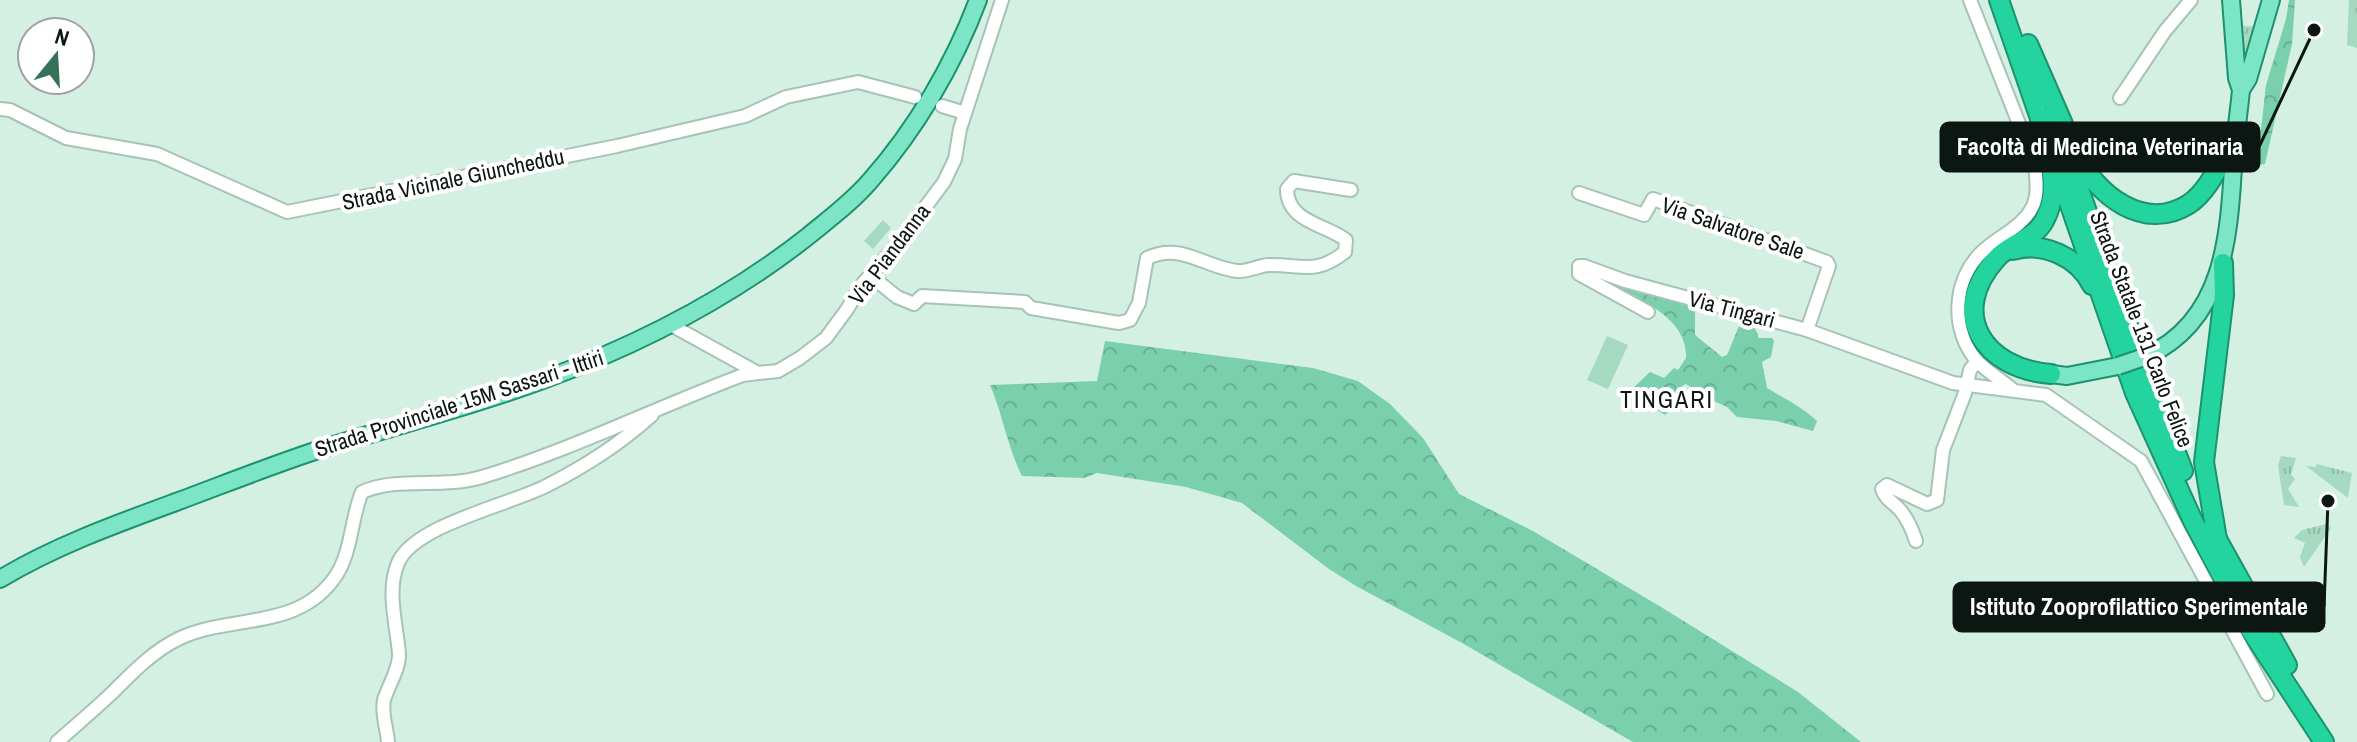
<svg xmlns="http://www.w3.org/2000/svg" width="2357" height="742" viewBox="0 0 2357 742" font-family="'Archivo Narrow',sans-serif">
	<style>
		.grass { fill: url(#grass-tufts) }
		.forest { fill: url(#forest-crowns) }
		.pitch { fill: #a5d9c2 }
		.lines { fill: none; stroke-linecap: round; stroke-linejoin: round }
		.minor-casing { stroke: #a7c3b6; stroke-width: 16 }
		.major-casing { stroke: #1c926e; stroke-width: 20 }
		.highway-casing { stroke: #1c926e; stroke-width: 22 }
		.minor { stroke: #fff; stroke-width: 12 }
		.major { stroke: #7ce5c5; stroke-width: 16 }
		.highway { stroke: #24d49f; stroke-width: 18 }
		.major-bridge-casing { stroke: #1c926e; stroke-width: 20; stroke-linecap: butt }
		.major-bridge { stroke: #7ce5c5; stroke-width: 16 }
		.labels { text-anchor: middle; stroke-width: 8; stroke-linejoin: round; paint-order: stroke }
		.street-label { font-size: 22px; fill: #0c1612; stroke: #fff }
		.neighbourhood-label { font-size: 24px; letter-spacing: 2px; fill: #0c1612; stroke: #fff }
		.leader { fill: none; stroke: #0c1612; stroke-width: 3 }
		.callout-dot { fill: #0c1612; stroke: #fff; stroke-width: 3 }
		.callout { fill: #0c1612; stroke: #0c1612; stroke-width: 3 }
		.callout-label { font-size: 24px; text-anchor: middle; font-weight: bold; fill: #fff }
	</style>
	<defs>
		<pattern id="grass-tufts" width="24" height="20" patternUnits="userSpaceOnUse" patternTransform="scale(2)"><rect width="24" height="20" fill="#a5d9c2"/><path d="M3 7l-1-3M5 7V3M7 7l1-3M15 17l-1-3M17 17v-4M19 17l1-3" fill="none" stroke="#8dbaa6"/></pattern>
		<pattern id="forest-crowns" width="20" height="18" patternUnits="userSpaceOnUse" patternTransform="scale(2)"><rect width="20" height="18" fill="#7acfad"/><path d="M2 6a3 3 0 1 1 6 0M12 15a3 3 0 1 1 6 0" fill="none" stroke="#68b194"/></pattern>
	</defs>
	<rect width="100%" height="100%" fill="#d4f0e3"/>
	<g class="grass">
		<polygon points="2349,0 2357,0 2357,48 2347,45"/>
		<polygon points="2238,25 2257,27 2243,78"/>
		<polygon points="2281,456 2296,458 2291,475 2295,479 2288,489 2299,507 2284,505 2278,466"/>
		<polygon points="2317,464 2352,473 2348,498 2306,466 2315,467"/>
		<polygon points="2326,524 2331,528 2304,567 2300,557 2305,543 2294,538 2302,530"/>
	</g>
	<g class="forest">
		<polygon points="2289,0 2295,0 2292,44 2265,164 2257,165 2266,85 2286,19"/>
		<path d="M1597,276L1689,300L1695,310V335L1722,357L1727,355L1739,326H1753L1758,334V338H1772L1774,341L1771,357L1762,362L1767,388C1783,398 1802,407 1817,421L1813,431L1776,421L1737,417L1727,407L1707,398L1686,384L1677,389L1673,406L1665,415L1657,410L1655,395L1651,394L1639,404L1629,395L1630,391L1650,372L1664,378L1674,368L1678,370L1686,358C1689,315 1628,294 1597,276Z"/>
		<path d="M1105,341L1313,368L1358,381L1390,404L1423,438L1459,494L1533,531L1661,607L1798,692L1861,742H1633L1462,643L1356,586L1329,569L1242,503L1186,487L1097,473L1084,478L1022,476C1007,446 1003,415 990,385L1097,381Z"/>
	</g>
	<g class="pitch">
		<polygon points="883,220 891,228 873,249 864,241"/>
		<polygon points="1607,336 1628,345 1608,389 1587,380"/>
	</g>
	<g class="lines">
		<g class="minor-casing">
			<g id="minor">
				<path d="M1970,0L2035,164C2036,177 2039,193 2033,206C2023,227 1999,236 1983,251C1952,279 1950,332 1978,362C1988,372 2001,380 2012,389"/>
				<polyline points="2120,98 2165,31 2191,0"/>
				<polyline points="942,106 965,113"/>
				<polyline points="0,109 10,110 66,138 157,154 287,212 617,146 745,116 786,97 858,82 915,97"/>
				<polyline points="1579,193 1644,215 1653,199 1656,200 1827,262 1829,266 1807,330"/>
				<path d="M871,276L897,297L914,304L922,296L1025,302L1031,308L1119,323L1130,320L1139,303L1147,258C1182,242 1203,267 1237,271C1247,272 1258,266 1268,265C1303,264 1314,276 1345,252L1346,240C1325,224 1287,222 1287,189L1294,181L1351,190"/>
				<polyline points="1648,312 1579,274 1579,266 1584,266 1625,281 1807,330 1953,383 2046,395 2141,461 2267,694"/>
				<polyline points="671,325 758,373 778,371 800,358 826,338 848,308 859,288 900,241 944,182 955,159 960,129 1002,0"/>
				<path d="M1916,541C1912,529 1908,519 1900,510C1893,502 1885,499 1882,489L1887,485L1927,504L1937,500L1943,450L1965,393L1970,370L1977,361"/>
				<path d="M57,742C75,726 94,710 112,693C132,673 152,652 178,639C232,613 300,632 337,574C352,550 351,518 362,492C399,476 442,489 482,477C571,450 655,408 743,375L758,373"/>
				<path d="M388,742C387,729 381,712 384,700C388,686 400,668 399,654C397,626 386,591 398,563C414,525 509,505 546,486C584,467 621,443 652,415"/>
			</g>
		</g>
		<g class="major-casing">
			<g id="major">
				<polyline points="2241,90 2248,79 2271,0"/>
				<path d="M2147,356C2228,318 2229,230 2234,152C2236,131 2239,111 2241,90L2237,78L2231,0"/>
				<polyline points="2051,374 2067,376 2118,366"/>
				<path d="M0,579C55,546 116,524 176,502C222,485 267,467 312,452C389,427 468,408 543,380C638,345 727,300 807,237C829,219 852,202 870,181C916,129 954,64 978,0"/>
			</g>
		</g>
		<g class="highway-casing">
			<g id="highway">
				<polyline points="1999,0 2135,393 2193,521 2250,629 2324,742"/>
				<polyline points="2028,44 2063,124"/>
				<polyline points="2053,116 2122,310 2183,471"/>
				<path d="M2077,155C2096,194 2144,233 2189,204C2211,189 2221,159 2235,137"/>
				<path d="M2013,250C2043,241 2078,257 2092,285"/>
				<path d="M2051,374C1984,369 1947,314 1996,259C2009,243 2034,240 2044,221C2053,205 2054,190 2052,173"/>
				<polyline points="2212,530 2287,665"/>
				<polyline points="2217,539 2204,462 2224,295 2223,263"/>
			</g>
		</g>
		<use href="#minor" class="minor"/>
		<use href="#major" class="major"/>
		<use href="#highway" class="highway"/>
		<g class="major-bridge-casing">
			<polyline id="major-bridge" points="2118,366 2147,356"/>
		</g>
		<use href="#major-bridge" class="major-bridge"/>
	</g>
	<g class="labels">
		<g class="street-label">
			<text transform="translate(453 179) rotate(-12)" y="8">Strada Vicinale Giuncheddu</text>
			<text transform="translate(1733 228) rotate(19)" y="8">Via Salvatore Sale</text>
			<text transform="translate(889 254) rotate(-53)" y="8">Via Piandanna</text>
			<text transform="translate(1732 309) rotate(15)" y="8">Via Tingari</text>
			<text transform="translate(2142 329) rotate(69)" y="8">Strada Statale 131 Carlo Felice</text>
			<text transform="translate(459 403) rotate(-18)" y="8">Strada Provinciale 15M Sassari - Ittiri</text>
		</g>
		<g class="neighbourhood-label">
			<text x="1667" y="408">TINGARI</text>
		</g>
	</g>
	<path class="leader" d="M2314 30L2259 147M2328 501L2324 607"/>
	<g class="callout-dot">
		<circle cx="2314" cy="30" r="8"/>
		<circle cx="2328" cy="501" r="8"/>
	</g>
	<g class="callout">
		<rect x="1941" y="123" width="318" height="48" rx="8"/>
		<rect x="1954" y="583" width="370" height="48" rx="8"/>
	</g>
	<g class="callout-label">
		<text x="2100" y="155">Facoltà di Medicina Veterinaria</text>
		<text x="2139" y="615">Istituto Zooprofilattico Sperimentale</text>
	</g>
	<g transform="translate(56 56) rotate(18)"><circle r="38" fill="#ffffff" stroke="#9ea2a0" stroke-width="2"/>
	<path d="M0-6L14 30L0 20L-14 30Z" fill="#36715a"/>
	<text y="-12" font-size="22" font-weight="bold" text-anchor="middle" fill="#0c1612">N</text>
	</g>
</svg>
